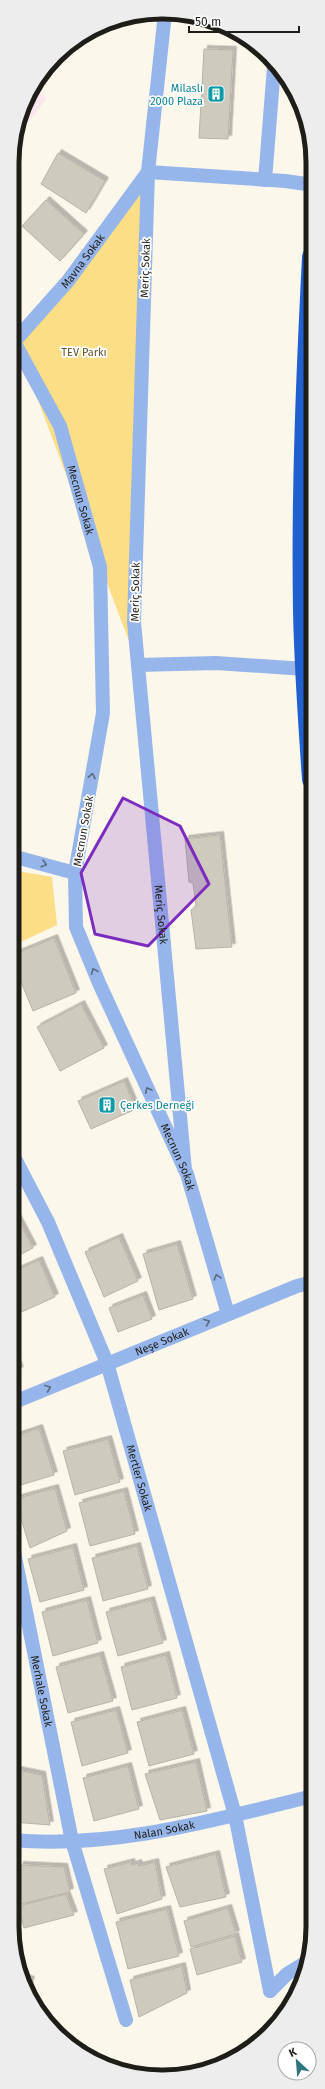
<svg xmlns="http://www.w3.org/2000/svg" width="325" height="2089" viewBox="0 0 325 2089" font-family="'Fira Sans',sans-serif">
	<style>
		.medical { fill: #fce7ee }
		.green { fill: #fcde87 }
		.building { fill: #cfcabe; stroke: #b7b3a7; filter: url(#shadow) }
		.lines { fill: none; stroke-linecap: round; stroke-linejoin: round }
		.street { stroke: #96b6eb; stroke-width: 14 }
		.highway { stroke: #2060d1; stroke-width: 22 }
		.oneway { stroke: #5a6a82 }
		.marked { fill: #7b2cbf; fill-opacity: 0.2; stroke: #7b2cbf; stroke-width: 3; stroke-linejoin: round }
		.labels { text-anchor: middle; stroke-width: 3.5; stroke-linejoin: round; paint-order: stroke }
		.culture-label { font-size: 11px; fill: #0d838f; stroke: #fff; text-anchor: end }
		.street-label { font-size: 11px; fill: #1e1d18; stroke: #fff }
		.park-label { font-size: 11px; fill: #5f5127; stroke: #fff }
		.rim { fill: none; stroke: #1e1d18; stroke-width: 5 }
	</style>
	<defs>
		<filter id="shadow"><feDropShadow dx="3.5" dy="-3.5" stdDeviation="0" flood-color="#0004"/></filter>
	</defs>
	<rect width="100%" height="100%" fill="#fcf7eb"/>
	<polygon class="medical" points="34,88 47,98 27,124 21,120 28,96"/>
	<g class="green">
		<polygon points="148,172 138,665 16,342"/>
		<polygon points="12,870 52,877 57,925 12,946"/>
	</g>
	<g class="building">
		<polygon points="204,49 233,50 228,139 199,138"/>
		<polygon points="62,51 63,51 36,86 36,85"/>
		<polygon points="58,153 105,181 86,213 41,184"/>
		<polygon points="46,200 84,234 60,261 22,226"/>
		<polygon points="220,835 232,947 196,949 191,910 196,906 193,883 189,882 185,839"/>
		<polygon points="54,938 76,993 33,1011 12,960 12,955"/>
		<polygon points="81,1004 104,1048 60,1071 37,1027"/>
		<polygon points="124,1081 136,1109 91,1129 78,1101"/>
		<polygon points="12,1208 33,1248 12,1259"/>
		<polygon points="119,1237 138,1281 104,1297 85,1252"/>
		<polygon points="177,1244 193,1299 159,1310 143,1254"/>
		<polygon points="39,1260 55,1297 17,1314 12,1304 12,1272"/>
		<polygon points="143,1295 152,1319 118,1332 109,1308"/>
		<polygon points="12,1352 20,1370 12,1373"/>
		<polygon points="39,1428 54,1475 14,1487 12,1480 12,1437"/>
		<polygon points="108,1439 120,1482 75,1495 63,1451"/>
		<polygon points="55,1488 67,1531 30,1548 15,1499"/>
		<polygon points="124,1491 135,1534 90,1546 79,1503"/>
		<polygon points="137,1546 148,1589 103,1601 92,1558"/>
		<polygon points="73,1547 84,1590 40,1602 28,1559"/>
		<polygon points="87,1600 98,1643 53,1656 42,1612"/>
		<polygon points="151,1600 163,1643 118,1656 106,1612"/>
		<polygon points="100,1655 113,1701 68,1713 56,1667"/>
		<polygon points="166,1655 177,1698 132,1710 121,1667"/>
		<polygon points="116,1710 128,1753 82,1766 71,1722"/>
		<polygon points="182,1710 194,1754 149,1766 137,1722"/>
		<polygon points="196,1762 207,1811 160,1820 145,1774"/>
		<polygon points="128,1766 139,1809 94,1821 83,1778"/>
		<polygon points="12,1769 42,1775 50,1825 12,1822"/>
		<polygon points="216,1854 226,1897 180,1907 166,1867"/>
		<polygon points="131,1862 132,1865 138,1863 139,1866 155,1862 162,1899 117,1914 104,1869"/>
		<polygon points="20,1865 64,1867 70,1892 21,1904 17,1888"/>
		<polygon points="66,1894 74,1915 24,1928 19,1910 22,1909 22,1905"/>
		<polygon points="228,1908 236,1934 191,1947 184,1921"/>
		<polygon points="167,1909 179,1956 128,1969 116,1922"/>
		<polygon points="235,1936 242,1962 197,1975 190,1949"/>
		<polygon points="182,1966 187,1993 139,2017 130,1980"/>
		<polygon points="22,1977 31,1980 28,1990 23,1984"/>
	</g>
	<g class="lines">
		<g class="street">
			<path id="s1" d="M165,13L148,172L134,622L185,1170"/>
			<polyline points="265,180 274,67"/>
			<path id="s2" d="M12,338L60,426L100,567L103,713L75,873L76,927L99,983L187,1174L228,1314"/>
			<path id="s3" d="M12,344L68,281L148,172L285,181L313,185"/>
			<polyline points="138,665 216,663 305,669"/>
			<polyline points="12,856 75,873"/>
			<path id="s4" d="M12,1153L48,1222L107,1363L235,1815L270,1991"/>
			<path id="s5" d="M12,1403L297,1286L313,1282"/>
			<path id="s6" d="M12,1542L72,1841L126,2020"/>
			<path id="s7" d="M12,1840C114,1849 214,1820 313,1796"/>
			<polyline points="270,1991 287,1974 305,1963"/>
		</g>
		<path class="highway" d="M313,257C307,375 302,492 304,610C305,666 309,722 313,779"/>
	</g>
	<defs><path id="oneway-chevron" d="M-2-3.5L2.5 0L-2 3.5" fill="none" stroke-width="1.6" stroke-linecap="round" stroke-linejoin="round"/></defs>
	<g class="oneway">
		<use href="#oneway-chevron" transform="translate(92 776) rotate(-80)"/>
		<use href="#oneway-chevron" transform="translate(44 864) rotate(16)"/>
		<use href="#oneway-chevron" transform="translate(94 971) rotate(-112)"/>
		<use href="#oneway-chevron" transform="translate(148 1090) rotate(-115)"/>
		<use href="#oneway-chevron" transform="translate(217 1277) rotate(-106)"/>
		<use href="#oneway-chevron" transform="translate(207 1322) rotate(-22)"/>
		<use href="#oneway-chevron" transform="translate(48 1388) rotate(-23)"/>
	</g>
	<path class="marked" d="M123,798L180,826L209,884L148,946L95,934L81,873Z"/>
	<defs>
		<g id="building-square" transform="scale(0.9)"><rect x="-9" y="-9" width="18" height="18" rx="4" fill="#0f9aa8" stroke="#fff"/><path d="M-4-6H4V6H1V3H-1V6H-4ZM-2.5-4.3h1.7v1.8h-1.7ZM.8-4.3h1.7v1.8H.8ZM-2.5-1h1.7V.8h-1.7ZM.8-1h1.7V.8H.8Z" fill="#fff"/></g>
	</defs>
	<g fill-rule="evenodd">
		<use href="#building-square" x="216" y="94"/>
		<use href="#building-square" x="107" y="1105"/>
	</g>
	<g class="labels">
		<g class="culture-label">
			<text x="203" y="92">Milaslı<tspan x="203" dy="13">2000 Plaza</tspan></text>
			<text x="120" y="1109" text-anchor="start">Çerkes Derneği</text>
		</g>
		<g class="street-label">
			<text dy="4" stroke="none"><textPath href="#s3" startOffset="109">Mavna Sokak</textPath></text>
			<text transform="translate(145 268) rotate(-88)" y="4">Meriç Sokak</text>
			<text dy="4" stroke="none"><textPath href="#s2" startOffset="177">Mecnun Sokak</textPath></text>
			<text transform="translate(135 592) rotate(-89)" y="4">Meriç Sokak</text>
			<text transform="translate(83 831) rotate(-80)" y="4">Mecnun Sokak</text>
			<text dy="4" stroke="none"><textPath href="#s1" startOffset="904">Meriç Sokak</textPath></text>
			<text dy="4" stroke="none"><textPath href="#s2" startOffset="861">Mecnun Sokak</textPath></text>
			<text dy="4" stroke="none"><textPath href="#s5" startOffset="162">Neşe Sokak</textPath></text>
			<text dy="4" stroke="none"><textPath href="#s4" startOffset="350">Mertler Sokak</textPath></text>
			<text dy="4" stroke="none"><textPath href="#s6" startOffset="152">Merhale Sokak</textPath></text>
			<text dy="4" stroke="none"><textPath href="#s7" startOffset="153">Nalan Sokak</textPath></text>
		</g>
		<g class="park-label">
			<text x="84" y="356">TEV Parkı</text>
		</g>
	</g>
	<path d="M0 0H325V2089H0ZM162 19H163A143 143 0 0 1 306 162V1927A143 143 0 0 1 163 2070H162A143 143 0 0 1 19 1927V162A143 143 0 0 1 162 19Z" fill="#ededed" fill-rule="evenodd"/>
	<path class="rim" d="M162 19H163A143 143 0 0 1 306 162V1927A143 143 0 0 1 163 2070H162A143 143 0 0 1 19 1927V162A143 143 0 0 1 162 19Z"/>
	<g transform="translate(297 2061) rotate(334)"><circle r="19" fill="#ffffff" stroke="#a5a5a3"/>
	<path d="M0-3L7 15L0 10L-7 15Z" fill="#2d767f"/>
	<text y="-6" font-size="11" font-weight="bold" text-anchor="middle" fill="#1e1d18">K</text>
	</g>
	<path d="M189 26v6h110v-6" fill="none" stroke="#1e1d18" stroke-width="2"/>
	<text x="195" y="26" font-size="12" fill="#1e1d18" stroke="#ffffff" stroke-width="3" paint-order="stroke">50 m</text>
</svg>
